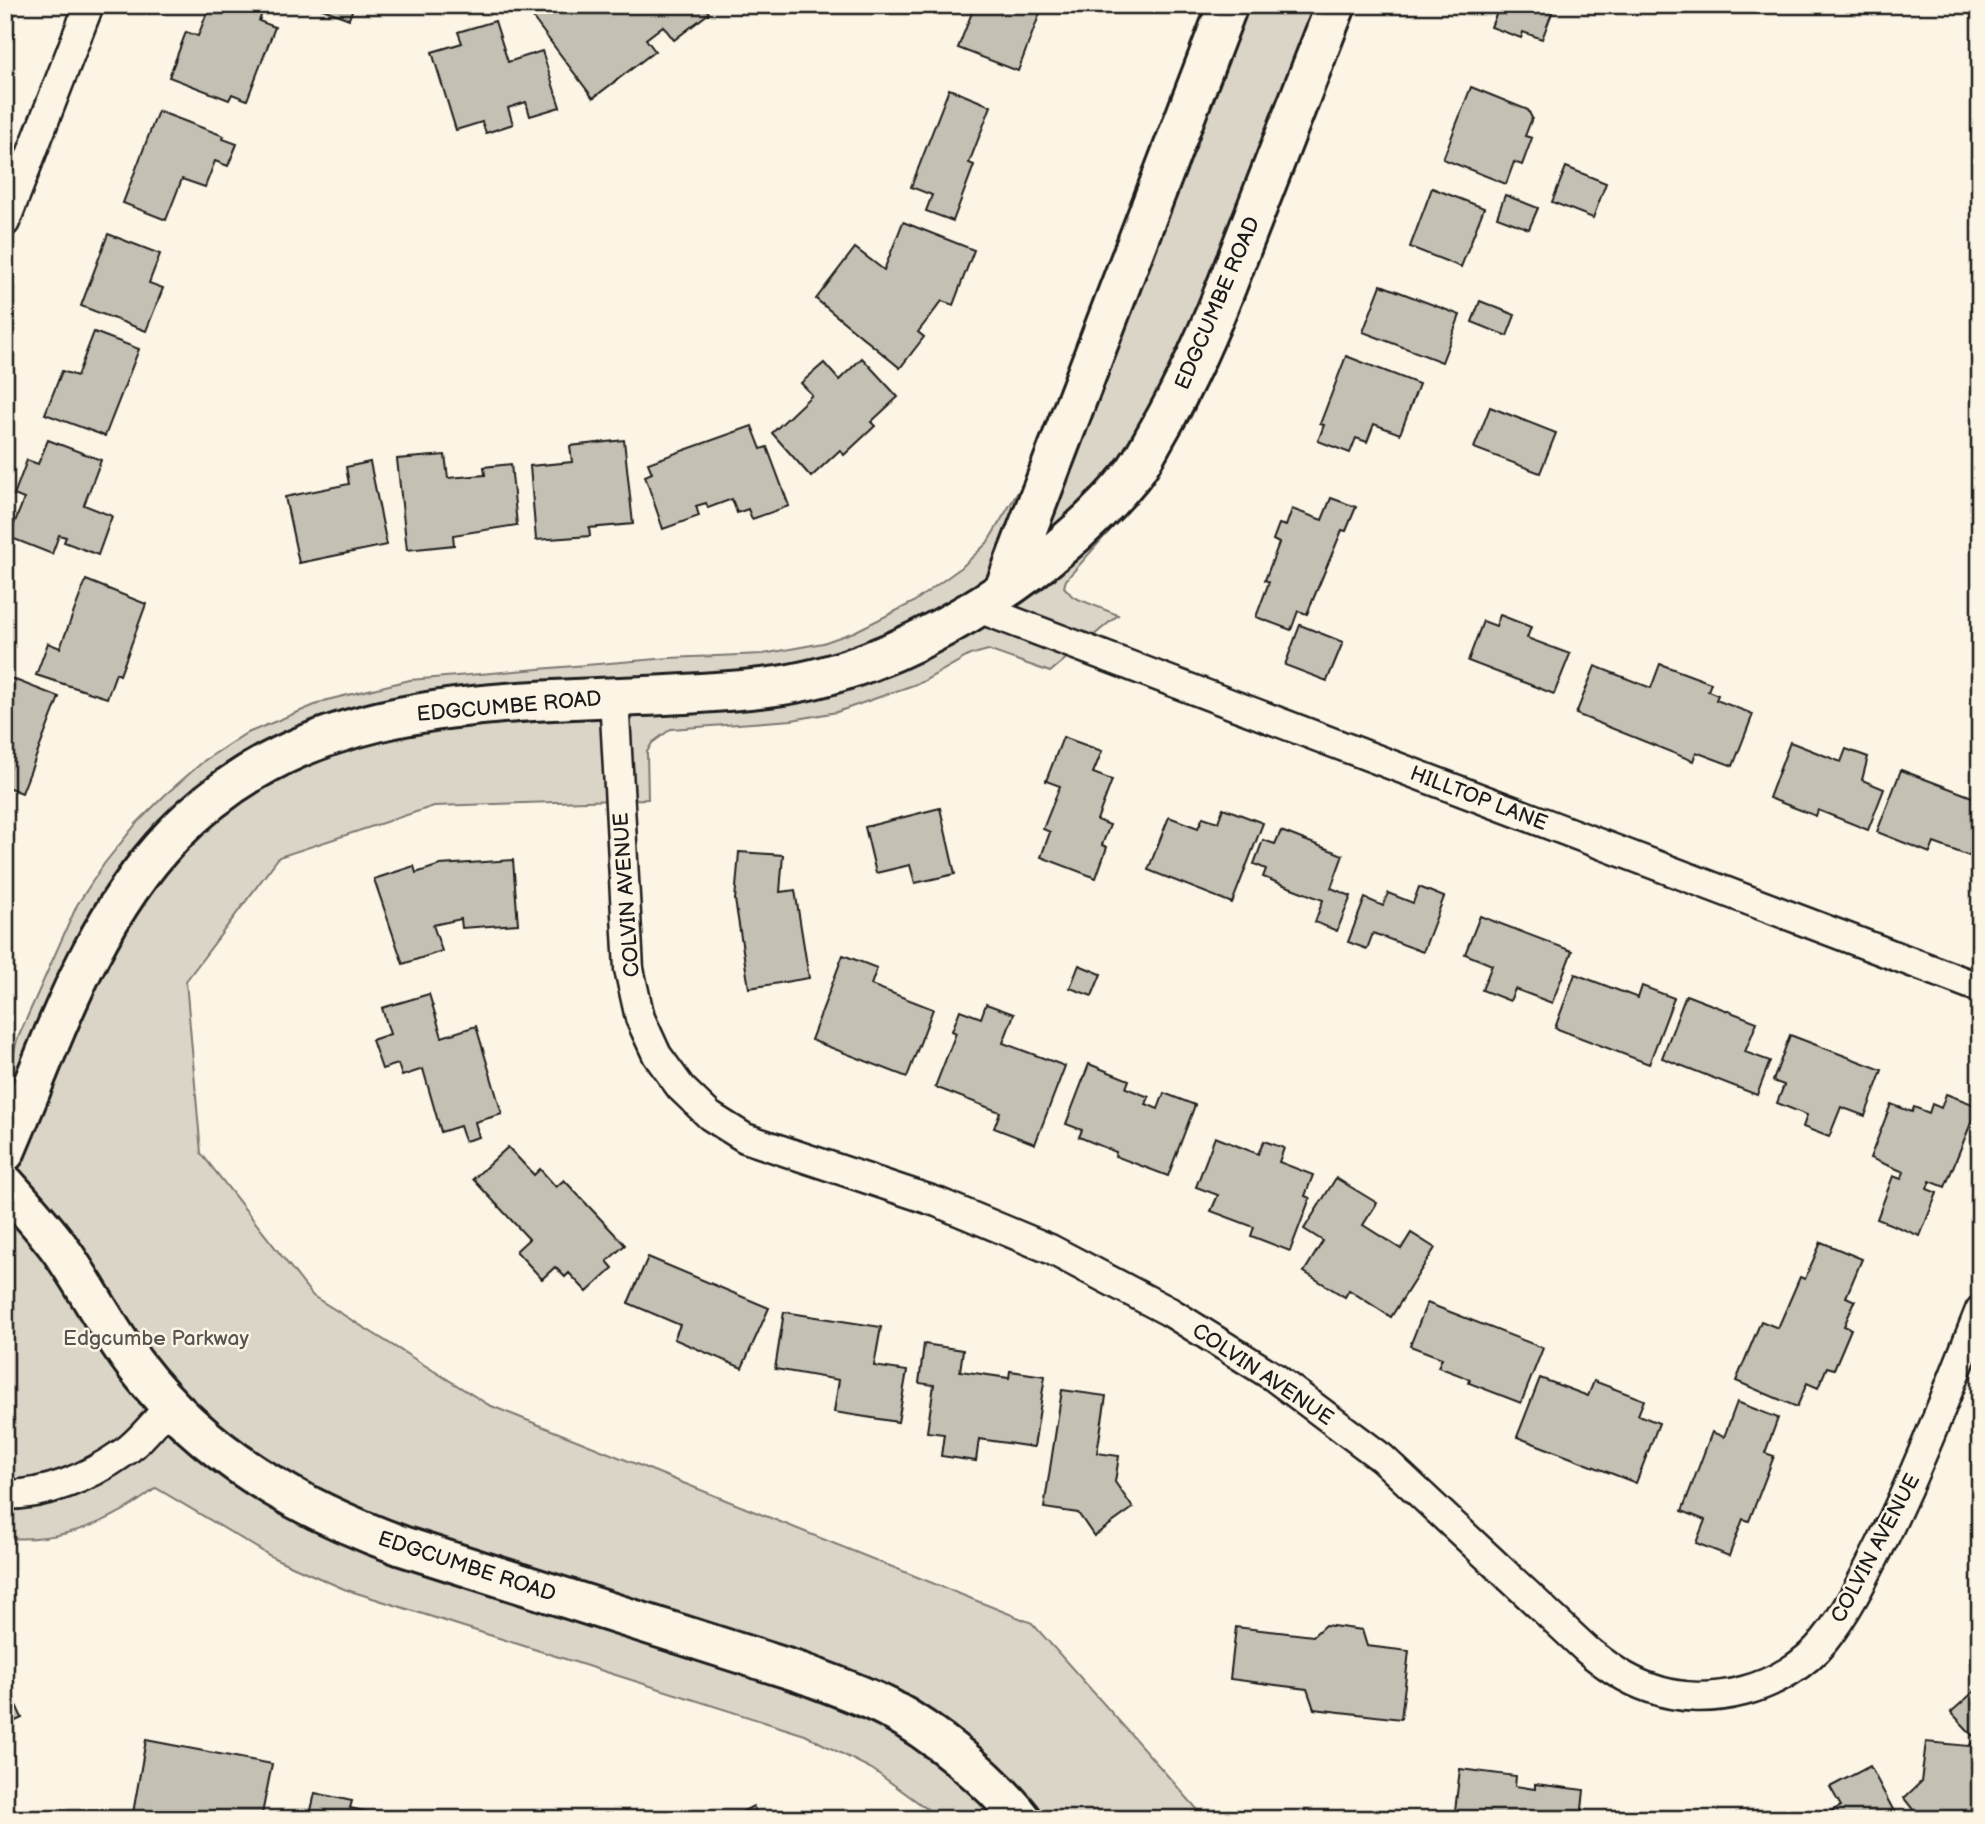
<svg xmlns="http://www.w3.org/2000/svg" width="1985" height="1824" viewBox="0 0 1985 1824" font-family="'Balsamiq Sans',sans-serif">
	<style>
		.green { fill: #dbd5c8; stroke: #7c7872; stroke-width: 2 }
		.building { fill: #c4c0b3; stroke: #1c1c1c; stroke-width: 2 }
		.lines { fill: none; stroke-linecap: round; stroke-linejoin: round }
		.street-casing { stroke: #1c1c1c; stroke-width: 33 }
		.secondary-casing { stroke: #1c1c1c; stroke-width: 44 }
		.street { stroke: #fcf5e5; stroke-width: 28 }
		.secondary { stroke: #fcf5e5; stroke-width: 38 }
		.labels { text-anchor: middle; stroke-width: 5; stroke-linejoin: round; paint-order: stroke }
		.street-label { font-size: 21px; fill: #1c1c1c; stroke: #fcf5e5 }
		.park-label { font-size: 21px; fill: #555450; stroke: #fcf5e5 }
	</style>
	<rect width="100%" height="100%" fill="#fcf5e5"/>
	<filter id="ink" filterUnits="userSpaceOnUse"><feTurbulence type="fractalNoise" baseFrequency=".0143" numOctaves="2"/><feDisplacementMap in="SourceGraphic" scale="14" xChannelSelector="R" yChannelSelector="G"/><feConvolveMatrix kernelMatrix="1 2 1 2 8 2 1 2 1" color-interpolation-filters="sRGB"/></filter>
	<g filter="url(#ink)">
		<path class="green" d="M1207,5H1356L1233,326L1191,417L1134,503L1066,580L1064,587L1073,597L1118,615L1050,672L988,650L970,655L922,682L837,712L792,720L671,729L652,743L647,752L648,799L434,806L279,857L186,981L201,1153L313,1296L489,1405L1032,1623L1206,1819H941L872,1769L805,1735L344,1589L274,1558L156,1488C111,1524 62,1542 5,1538V1091L17,1040L77,905L104,864L136,824L165,795L205,760L245,734L327,700L410,680L669,658L763,654L823,643L854,632L912,603L962,567L987,543L1027,477Z"/>
		<g class="building">
			<polygon points="210,5 248,5 263,11 259,21 275,27 247,100 232,94 229,100 169,77 186,32 198,36"/>
			<polygon points="312,5 354,5 349,19"/>
			<polygon points="542,5 703,5 709,13 674,40 663,26 646,39 655,51 593,98 530,14"/>
			<polygon points="975,5 1043,5 1018,71 958,48"/>
			<polygon points="1500,5 1555,5 1542,39 1523,32 1521,38 1491,27"/>
			<polygon points="495,21 508,62 542,51 560,107 530,116 526,102 508,108 513,124 486,133 482,122 456,130 432,52 462,43 458,32"/>
			<polygon points="1471,87 1528,110 1532,118 1525,136 1532,138 1522,165 1514,162 1506,184 1443,159"/>
			<polygon points="949,89 991,106 969,163 974,165 953,221 926,211 932,195 911,187"/>
			<polygon points="158,111 224,136 223,139 237,144 228,166 215,161 205,187 182,179 166,220 123,203"/>
			<polygon points="1566,167 1606,183 1593,218 1552,202"/>
			<polygon points="1432,188 1484,208 1461,267 1410,247"/>
			<polygon points="1505,195 1538,208 1529,229 1497,217"/>
			<polygon points="903,222 974,250 953,305 942,301 918,332 924,337 900,368 816,299 855,248 884,270"/>
			<polygon points="108,234 160,254 149,283 163,288 146,331 81,306"/>
			<polygon points="1381,285 1460,315 1442,362 1363,332"/>
			<polygon points="1480,301 1515,315 1507,336 1472,322"/>
			<polygon points="94,332 139,349 105,436 45,414 62,371 77,376"/>
			<polygon points="1346,356 1419,384 1400,434 1374,424 1367,442 1356,438 1350,453 1318,441 1324,425 1320,424"/>
			<polygon points="862,358 898,397 871,422 875,426 844,455 840,450 811,477 772,433 812,395 801,383 824,363 839,380"/>
			<polygon points="1490,407 1556,433 1540,473 1474,448"/>
			<polygon points="752,426 761,449 767,447 789,506 752,519 748,509 737,513 732,499 708,508 706,503 696,506 699,516 663,529 645,476 652,473 648,463"/>
			<polygon points="48,440 101,460 84,505 112,516 98,555 64,542 66,537 59,535 52,554 9,537 24,499 14,495 27,460 38,464"/>
			<polygon points="624,440 633,524 589,528 590,536 536,540 530,466 572,462 570,446"/>
			<polygon points="445,455 448,478 485,475 484,467 511,464 517,525 453,535 454,545 407,550 397,459"/>
			<polygon points="370,462 387,545 299,563 285,497 349,484 346,467"/>
			<polygon points="1331,498 1356,507 1346,531 1342,530 1307,614 1298,611 1291,630 1256,617 1269,582 1265,580 1279,543 1273,540 1279,524 1286,526 1292,509 1322,520"/>
			<polygon points="86,580 146,604 120,675 116,673 107,698 36,675 48,643 60,648"/>
			<polygon points="1500,615 1531,627 1527,638 1570,654 1554,694 1468,661 1483,621 1496,626"/>
			<polygon points="1300,625 1343,642 1327,681 1285,665"/>
			<polygon points="1660,664 1711,683 1708,691 1718,695 1716,700 1753,714 1733,766 1696,752 1693,761 1576,714 1595,666 1651,688"/>
			<polygon points="5,676 59,697 22,793 5,786"/>
			<polygon points="1063,737 1102,751 1093,773 1112,780 1097,820 1110,825 1102,845 1107,847 1096,878 1041,857 1050,832 1043,829 1060,786 1046,781"/>
			<polygon points="1790,742 1841,762 1846,749 1868,757 1862,780 1884,789 1868,830 1818,810 1816,816 1769,798"/>
			<polygon points="1901,770 1980,800 1980,828 1969,856 1934,843 1930,853 1877,832"/>
			<polygon points="940,808 955,874 915,883 910,865 876,873 865,827"/>
			<polygon points="1223,808 1263,823 1232,903 1148,870 1169,817 1198,828 1203,817 1218,822"/>
			<polygon points="1281,831 1343,855 1331,888 1351,896 1337,931 1315,922 1323,900 1263,877 1266,869 1254,864 1263,840 1275,844"/>
			<polygon points="739,852 783,855 780,892 795,890 809,978 749,988 735,900"/>
			<polygon points="513,860 518,924 462,928 461,919 433,925 442,951 403,964 374,879 414,866 416,873 440,865"/>
			<polygon points="1419,887 1444,897 1423,952 1373,933 1367,949 1348,942 1365,898 1383,906 1388,893 1413,903"/>
			<polygon points="1480,916 1572,951 1552,1003 1515,989 1510,1001 1482,990 1492,965 1465,954"/>
			<polygon points="843,955 877,968 871,985 933,1009 907,1077 811,1040"/>
			<polygon points="1079,965 1101,974 1092,996 1070,988"/>
			<polygon points="1575,974 1638,998 1642,986 1674,998 1649,1064 1555,1028"/>
			<polygon points="429,994 442,1037 476,1026 502,1114 475,1122 479,1137 465,1141 460,1126 441,1132 423,1069 402,1076 398,1064 382,1069 372,1040 390,1034 382,1008"/>
			<polygon points="1686,995 1757,1022 1745,1052 1770,1061 1757,1095 1662,1058"/>
			<polygon points="986,1004 1014,1014 1003,1043 1065,1066 1035,1144 994,1128 1000,1112 935,1087 956,1033 952,1031 960,1010 981,1018"/>
			<polygon points="1790,1035 1882,1070 1865,1116 1841,1107 1829,1137 1803,1127 1807,1115 1777,1103 1784,1085 1773,1081"/>
			<polygon points="1089,1064 1129,1080 1126,1088 1149,1097 1146,1104 1158,1109 1164,1093 1195,1105 1168,1176 1115,1156 1116,1152 1079,1137 1082,1130 1066,1124"/>
			<polygon points="1946,1094 1978,1106 1945,1187 1930,1181 1927,1189 1937,1193 1920,1236 1877,1219 1893,1176 1901,1179 1904,1172 1870,1158 1891,1104 1912,1112 1914,1107 1929,1113 1932,1104 1941,1108"/>
			<polygon points="1215,1137 1258,1154 1264,1141 1284,1148 1279,1162 1313,1175 1305,1196 1310,1198 1290,1251 1251,1236 1254,1227 1211,1211 1218,1195 1196,1187"/>
			<polygon points="508,1147 534,1175 540,1169 556,1187 564,1180 625,1245 607,1261 613,1268 587,1292 569,1273 565,1277 555,1267 542,1279 516,1251 529,1239 473,1179"/>
			<polygon points="1336,1178 1377,1203 1363,1225 1401,1249 1411,1233 1435,1248 1391,1317 1349,1290 1345,1297 1304,1272 1323,1241 1304,1229"/>
			<polygon points="1821,1242 1862,1259 1846,1297 1855,1301 1844,1326 1851,1329 1834,1369 1827,1367 1818,1388 1807,1383 1797,1407 1736,1381 1761,1321 1778,1328 1800,1277 1805,1279"/>
			<polygon points="648,1257 769,1308 742,1368 674,1339 680,1325 628,1303"/>
			<polygon points="1427,1303 1543,1348 1521,1403 1469,1383 1470,1379 1438,1367 1442,1358 1410,1346"/>
			<polygon points="784,1312 881,1327 874,1366 907,1371 898,1422 834,1412 839,1380 775,1369"/>
			<polygon points="924,1344 963,1350 960,1371 1009,1378 1010,1371 1045,1376 1034,1447 979,1439 976,1461 941,1456 944,1434 927,1432 934,1385 919,1383"/>
			<polygon points="1540,1378 1588,1396 1594,1381 1644,1400 1638,1415 1659,1423 1636,1483 1517,1437"/>
			<polygon points="1062,1390 1106,1396 1097,1453 1119,1456 1115,1482 1133,1508 1094,1536 1078,1513 1044,1508"/>
			<polygon points="1737,1402 1778,1418 1765,1453 1774,1456 1749,1521 1743,1519 1729,1556 1696,1543 1705,1520 1682,1511 1712,1432 1724,1437"/>
			<polygon points="1325,1625 1362,1630 1367,1646 1409,1651 1401,1719 1314,1709 1307,1689 1230,1679 1236,1627 1313,1636"/>
			<polygon points="5,1681 22,1718 5,1726"/>
			<polygon points="1977,1689 1980,1692 1980,1819 1918,1816 1904,1798 1921,1782 1926,1742 1969,1746 1976,1739 1951,1712"/>
			<polygon points="146,1740 272,1764 261,1819 146,1819 146,1816 133,1813"/>
			<polygon points="1870,1766 1898,1819 1816,1819 1841,1806 1830,1787"/>
			<polygon points="1460,1769 1516,1776 1515,1786 1535,1789 1535,1784 1584,1790 1581,1819 1454,1819"/>
			<polygon points="315,1793 352,1801 350,1808 402,1819 309,1819"/>
			<polygon points="753,1806 760,1819 729,1819"/>
		</g>
		<g class="lines">
			<g class="street-casing">
				<g id="street">
					<polyline points="5,222 89,5"/>
					<polyline points="978,608 1980,988"/>
					<path d="M614,697L629,969L640,1018L657,1055L681,1088L710,1116L745,1138L937,1202L1050,1249L1170,1312L1274,1377L1382,1458L1587,1650C1607,1666 1626,1680 1650,1688C1708,1710 1785,1689 1824,1641C1848,1611 1866,1574 1883,1540C1920,1465 1949,1388 1980,1310"/>
					<path d="M5,1495C47,1495 89,1477 123,1453C140,1442 155,1421 170,1406"/>
				</g>
			</g>
			<g class="secondary-casing">
				<g id="secondary">
					<polyline points="1005,587 1228,5"/>
					<path d="M5,1152C52,1043 89,923 172,836C331,669 563,712 769,687C898,672 1049,576 1131,476C1141,464 1148,449 1156,435C1189,379 1214,320 1237,259C1270,174 1303,90 1336,5"/>
					<path d="M5,1184C23,1204 41,1224 57,1245C86,1284 106,1328 136,1366C205,1456 298,1508 402,1546L802,1673C831,1684 860,1694 888,1708C933,1732 990,1779 1022,1819"/>
				</g>
			</g>
			<use href="#street" class="street"/>
			<use href="#secondary" class="secondary"/>
		</g>
	</g>
	<g class="labels">
		<g class="street-label">
			<text transform="translate(1217 303) rotate(-67)" y="7">EDGCUMBE ROAD</text>
			<text transform="translate(509 706) rotate(-5)" y="7">EDGCUMBE ROAD</text>
			<text transform="translate(1479 798) rotate(21)" y="7">HILLTOP LANE</text>
			<text transform="translate(626 895) rotate(-94)" y="7">COLVIN AVENUE</text>
			<text transform="translate(1263 1374) rotate(34)" y="7">COLVIN AVENUE</text>
			<text transform="translate(1875 1548) rotate(-62)" y="7">COLVIN AVENUE</text>
			<text transform="translate(467 1566) rotate(18)" y="7">EDGCUMBE ROAD</text>
		</g>
		<g class="park-label">
			<text x="156" y="1345">Edgcumbe Parkway</text>
		</g>
	</g>
	<rect width="1985" height="1824" fill="none" stroke="#fcf5e5" stroke-width="28"/>
	<rect x="14" y="14" width="1957" height="1796" fill="none" stroke="#1c1c1c" stroke-width="2.5" filter="url(#ink)"/>
</svg>
